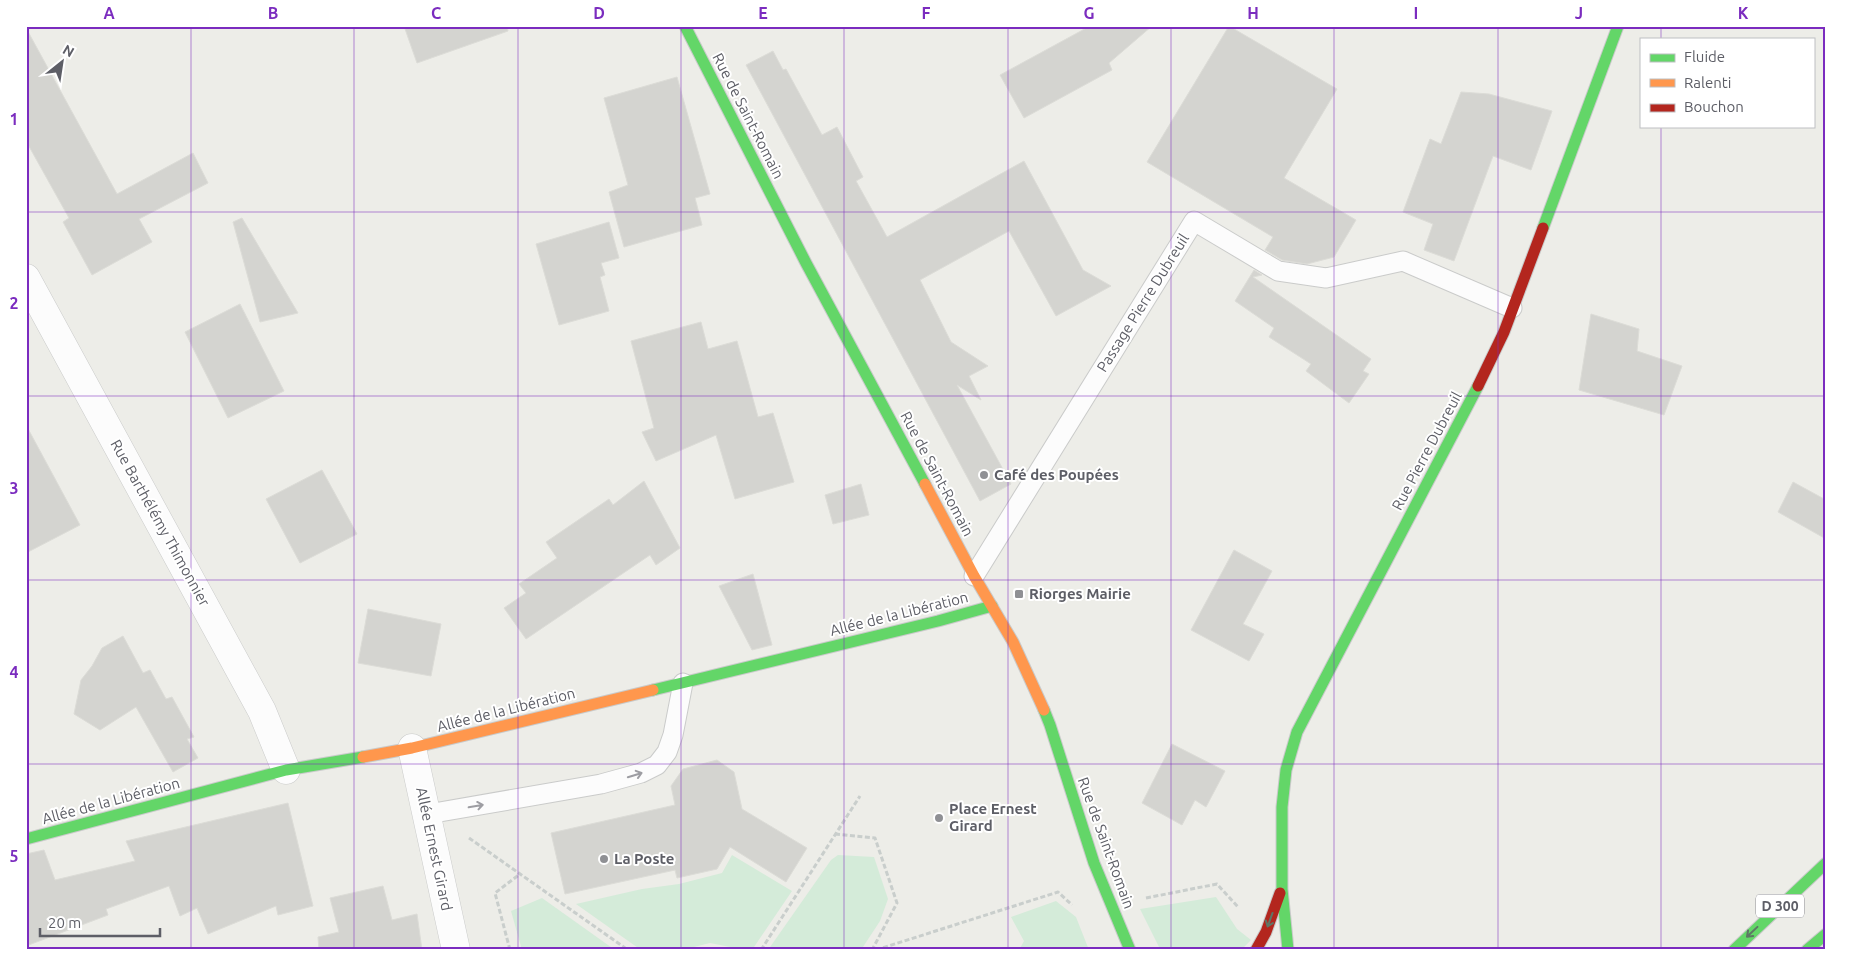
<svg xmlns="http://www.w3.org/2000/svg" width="1852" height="976" viewBox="0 0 1852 976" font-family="Ubuntu,sans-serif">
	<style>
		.green { fill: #d4ebd9 }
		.building { fill: #d4d4d0; stroke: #dcdcd7 }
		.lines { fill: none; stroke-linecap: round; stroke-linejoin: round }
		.lane-casing { stroke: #cacbca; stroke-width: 21 }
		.street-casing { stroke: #cacbca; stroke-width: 29 }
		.fast-casing { stroke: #c9caca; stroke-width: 13 }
		.slow-casing { stroke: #c9caca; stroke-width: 13 }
		.jam-casing { stroke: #c9caca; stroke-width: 13 }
		.path { stroke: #c9cecc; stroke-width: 3; stroke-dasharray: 5 2.5; stroke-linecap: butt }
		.lane { stroke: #fcfcfc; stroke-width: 19 }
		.street { stroke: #fcfcfc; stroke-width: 28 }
		.fast { stroke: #63d668; stroke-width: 11 }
		.slow { stroke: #ff974d; stroke-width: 11 }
		.jam { stroke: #b3261e; stroke-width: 11 }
		.oneway { stroke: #9d9da2 }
		.oneway2 { stroke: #5e7666 }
		.grid { fill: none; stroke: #7b2cbf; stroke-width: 1; stroke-opacity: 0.55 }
		.poi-dot { fill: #8f9094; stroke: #fff; stroke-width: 2 }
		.labels { text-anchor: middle; stroke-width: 4; stroke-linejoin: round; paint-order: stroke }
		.shield { fill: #fff; stroke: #8e8e94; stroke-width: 1 }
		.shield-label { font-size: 14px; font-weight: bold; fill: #5d5e66 }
		.street-label { font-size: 15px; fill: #5d5e66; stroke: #fff }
		.poi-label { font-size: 15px; font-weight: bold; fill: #5d5e66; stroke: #fff; text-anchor: start }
		.neatline { fill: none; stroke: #7b2cbf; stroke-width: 2 }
		.grid-label { font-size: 16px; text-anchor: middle; font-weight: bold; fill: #7b2cbf }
	</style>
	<rect width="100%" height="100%" fill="#edede8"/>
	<g class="green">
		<polygon points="732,855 792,891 752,950 734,950 730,947 710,943 682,950 641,950 576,904 642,889 679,884 722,873"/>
		<polygon points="838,855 874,857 888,899 880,921 861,950 768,950 831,860"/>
		<polygon points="1216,897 1237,929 1251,940 1241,950 1162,950 1159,947 1140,909"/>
		<polygon points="542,898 615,950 522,950 511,911"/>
		<polygon points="1056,901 1076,917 1089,950 1019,950 1024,941 1011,917"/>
	</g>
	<g class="building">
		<polygon points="404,26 507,26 508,31 417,63"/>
		<polygon points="1090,26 1152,26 1109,63 1112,70 1024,118 1000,75"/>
		<polygon points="1229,26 1337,89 1284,178 1356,220 1334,257 1307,264 1282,260 1265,250 1273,237 1147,162"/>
		<polygon points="26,28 117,194 193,153 208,183 139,219 152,242 92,275 63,222 69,218 26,141"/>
		<polygon points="773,51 783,70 786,69 822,135 837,127 863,177 856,181 887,237 1024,161 1083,270 1111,286 1056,316 1009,231 920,280 951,342 988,366 969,376 981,400 957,385 1011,484 980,501 746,65"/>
		<polygon points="677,77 710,194 695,198 702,225 624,247 609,192 628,185 604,98"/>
		<polygon points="1461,92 1489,94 1552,111 1531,170 1493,156 1454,261 1424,250 1433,224 1403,212 1430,139 1441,144"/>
		<polygon points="242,218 298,313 260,322 233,222"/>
		<polygon points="609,222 619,258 601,263 605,275 600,277 609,311 559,325 536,244"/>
		<polygon points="1254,270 1262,275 1253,277 1371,359 1363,371 1369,374 1349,403 1306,371 1311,364 1269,337 1274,328 1235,301"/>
		<polygon points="240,304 284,391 228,418 185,332"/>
		<polygon points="1591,314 1639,329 1637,351 1682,366 1664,415 1579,390"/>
		<polygon points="701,322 708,349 737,341 758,417 773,413 794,482 735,499 716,435 656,461 642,432 654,428 631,341"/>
		<polygon points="26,425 80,525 26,553"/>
		<polygon points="322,470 357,534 300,563 266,499"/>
		<polygon points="644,481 680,548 656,565 650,555 526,639 504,608 526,593 519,584 557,558 546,542 609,499 613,505"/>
		<polygon points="1793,482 1826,500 1826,539 1778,512"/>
		<polygon points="861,484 869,515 833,524 825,495"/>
		<polygon points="1234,550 1272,571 1243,624 1264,634 1249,661 1191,630"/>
		<polygon points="753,574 772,645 752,650 719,586"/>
		<polygon points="368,609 441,624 431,676 358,663"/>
		<polygon points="123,636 143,673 150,670 166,699 172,697 194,737 187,739 198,758 173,772 136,707 100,730 74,714 81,680 92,666 102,648"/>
		<polygon points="1172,744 1225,771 1206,807 1195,800 1182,825 1142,803"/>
		<polygon points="717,760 734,772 742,809 807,848 786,882 730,847 717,869 677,878 675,870 565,894 551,833 675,805 671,786 683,769"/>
		<polygon points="288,803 313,906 278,915 276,906 208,934 197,908 180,916 169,886 106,909 108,915 26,946 26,854 44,850 55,880 135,861 126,841"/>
		<polygon points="383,886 392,920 417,914 422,950 319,950 318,937 339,932 330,898"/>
	</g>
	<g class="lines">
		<g class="lane-casing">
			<g id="lane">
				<polyline points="974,576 1194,221 1278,271 1326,278 1403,261 1512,308"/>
				<polyline points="428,814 601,784 641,773 657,765 667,752 673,735 683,683"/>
			</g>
		</g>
		<g class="street-casing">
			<g id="street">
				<polyline points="26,278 262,711 286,770"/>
				<polyline points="412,748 456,950"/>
			</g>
		</g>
		<g class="fast-casing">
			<g id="fast">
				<polyline points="685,26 806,263 925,484"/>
				<polyline points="1543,228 1618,26"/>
				<polyline points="653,690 938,621 992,606"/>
				<polyline points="1044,710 1050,725 1094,863 1130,950"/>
				<polyline points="26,839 286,770 363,757"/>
				<polyline points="1288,950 1282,889 1282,807 1286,770 1297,732 1478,386"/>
				<polyline points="1734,950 1826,863"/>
				<polyline points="1807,950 1826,934"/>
			</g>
		</g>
		<g class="slow-casing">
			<g id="slow">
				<polyline points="925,484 974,576 1013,642 1044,710"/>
				<polyline points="363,757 412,748 653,690"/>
			</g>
		</g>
		<g class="jam-casing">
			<g id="jam">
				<polyline points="1478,386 1504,332 1543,228"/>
				<polyline points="1256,950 1266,932 1280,893"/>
			</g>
		</g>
		<g class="path">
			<polyline points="835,834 875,838 897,903 872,950"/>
			<polyline points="469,838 628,950"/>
			<polyline points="1146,898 1217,884 1238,907"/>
			<polyline points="510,950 495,893 520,874"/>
			<polyline points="761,950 860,796"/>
			<polyline points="876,950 1058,892 1072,905"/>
		</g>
		<use href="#lane" class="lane"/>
		<use href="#street" class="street"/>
		<use href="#fast" class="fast"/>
		<use href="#slow" class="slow"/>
		<use href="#jam" class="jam"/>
	</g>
	<defs><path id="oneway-shaft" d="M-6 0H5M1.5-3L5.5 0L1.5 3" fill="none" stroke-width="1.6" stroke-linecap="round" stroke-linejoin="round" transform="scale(1.25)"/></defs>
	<g class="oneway">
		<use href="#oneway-shaft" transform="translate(635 775) rotate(-17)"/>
		<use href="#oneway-shaft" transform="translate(476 806) rotate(-10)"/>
	</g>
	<g class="oneway2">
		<use href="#oneway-shaft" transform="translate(1270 920) rotate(110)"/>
		<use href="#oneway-shaft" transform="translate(1752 932) rotate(137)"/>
	</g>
	<path class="grid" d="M191,26V950M354,26V950M518,26V950M681,26V950M844,26V950M1008,26V950M1171,26V950M1334,26V950M1498,26V950M1661,26V39M1661,126V950M26,212H1826M26,396H1826M26,580H1826M26,764H1826"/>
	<g class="poi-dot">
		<circle cx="984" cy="475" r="5"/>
		<rect x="1014" y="589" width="10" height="10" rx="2.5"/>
		<circle cx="939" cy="818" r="5"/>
		<circle cx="604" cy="859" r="5"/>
	</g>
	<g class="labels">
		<rect class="shield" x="1756" y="894.5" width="48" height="23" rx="4"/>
		<g class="shield-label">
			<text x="1780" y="911">D 300</text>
		</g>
		<g class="street-label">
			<text transform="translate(748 116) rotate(63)" y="5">Rue de Saint-Romain</text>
			<text transform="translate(1143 303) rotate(-58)" y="5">Passage Pierre Dubreuil</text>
			<text transform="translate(1427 451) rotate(-62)" y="5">Rue Pierre Dubreuil</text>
			<text transform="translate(937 474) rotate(62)" y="5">Rue de Saint-Romain</text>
			<text transform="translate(160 523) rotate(61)" y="5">Rue Barthélémy Thimonnier</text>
			<text transform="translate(899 614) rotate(-14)" y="5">Allée de la Libération</text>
			<text transform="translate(506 710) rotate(-14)" y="5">Allée de la Libération</text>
			<text transform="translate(111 801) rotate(-15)" y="5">Allée de la Libération</text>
			<text transform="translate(1106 843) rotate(70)" y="5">Rue de Saint-Romain</text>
			<text transform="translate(434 849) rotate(78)" y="5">Allée Ernest Girard</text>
		</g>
		<g class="poi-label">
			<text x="994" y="480">Café des Poupées</text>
			<text x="1029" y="599">Riorges Mairie</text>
			<text x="949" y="814">Place Ernest<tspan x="949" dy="17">Girard</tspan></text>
			<text x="614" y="864">La Poste</text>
		</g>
	</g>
	<rect width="1852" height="976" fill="none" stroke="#ffffff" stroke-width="55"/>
	<rect x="1640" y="38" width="175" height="90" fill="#ffffff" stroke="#bebfc2"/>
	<rect x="1650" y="54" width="25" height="8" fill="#63d668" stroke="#bebfc2"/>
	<text x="1684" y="62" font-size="15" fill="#5d5e66">Fluide</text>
	<rect x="1650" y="79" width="25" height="8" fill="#ff974d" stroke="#bebfc2"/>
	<text x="1684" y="88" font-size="15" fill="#5d5e66">Ralenti</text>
	<rect x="1650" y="104" width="25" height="8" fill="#b3261e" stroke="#bebfc2"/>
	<text x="1684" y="112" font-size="15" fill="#5d5e66">Bouchon</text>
	<g transform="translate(62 62) rotate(30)" stroke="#ffffff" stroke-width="4" paint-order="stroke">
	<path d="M0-4L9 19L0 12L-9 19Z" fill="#5d5e66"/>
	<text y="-8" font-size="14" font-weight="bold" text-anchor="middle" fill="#5d5e66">N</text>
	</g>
	<path d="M40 928v8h120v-8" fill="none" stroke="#5d5e66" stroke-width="2.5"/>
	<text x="48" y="928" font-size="15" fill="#5d5e66" stroke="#ffffff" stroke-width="4" paint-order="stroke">20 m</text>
	<rect x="28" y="28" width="1796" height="920" class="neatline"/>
	<g class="grid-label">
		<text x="109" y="19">A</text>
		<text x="273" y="19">B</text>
		<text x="436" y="19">C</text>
		<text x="599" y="19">D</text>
		<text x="763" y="19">E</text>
		<text x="926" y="19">F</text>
		<text x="1089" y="19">G</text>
		<text x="1253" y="19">H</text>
		<text x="1416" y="19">I</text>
		<text x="1579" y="19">J</text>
		<text x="1743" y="19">K</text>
		<text x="14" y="125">1</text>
		<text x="14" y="309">2</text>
		<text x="14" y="494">3</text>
		<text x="14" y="678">4</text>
		<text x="14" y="862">5</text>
	</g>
</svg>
